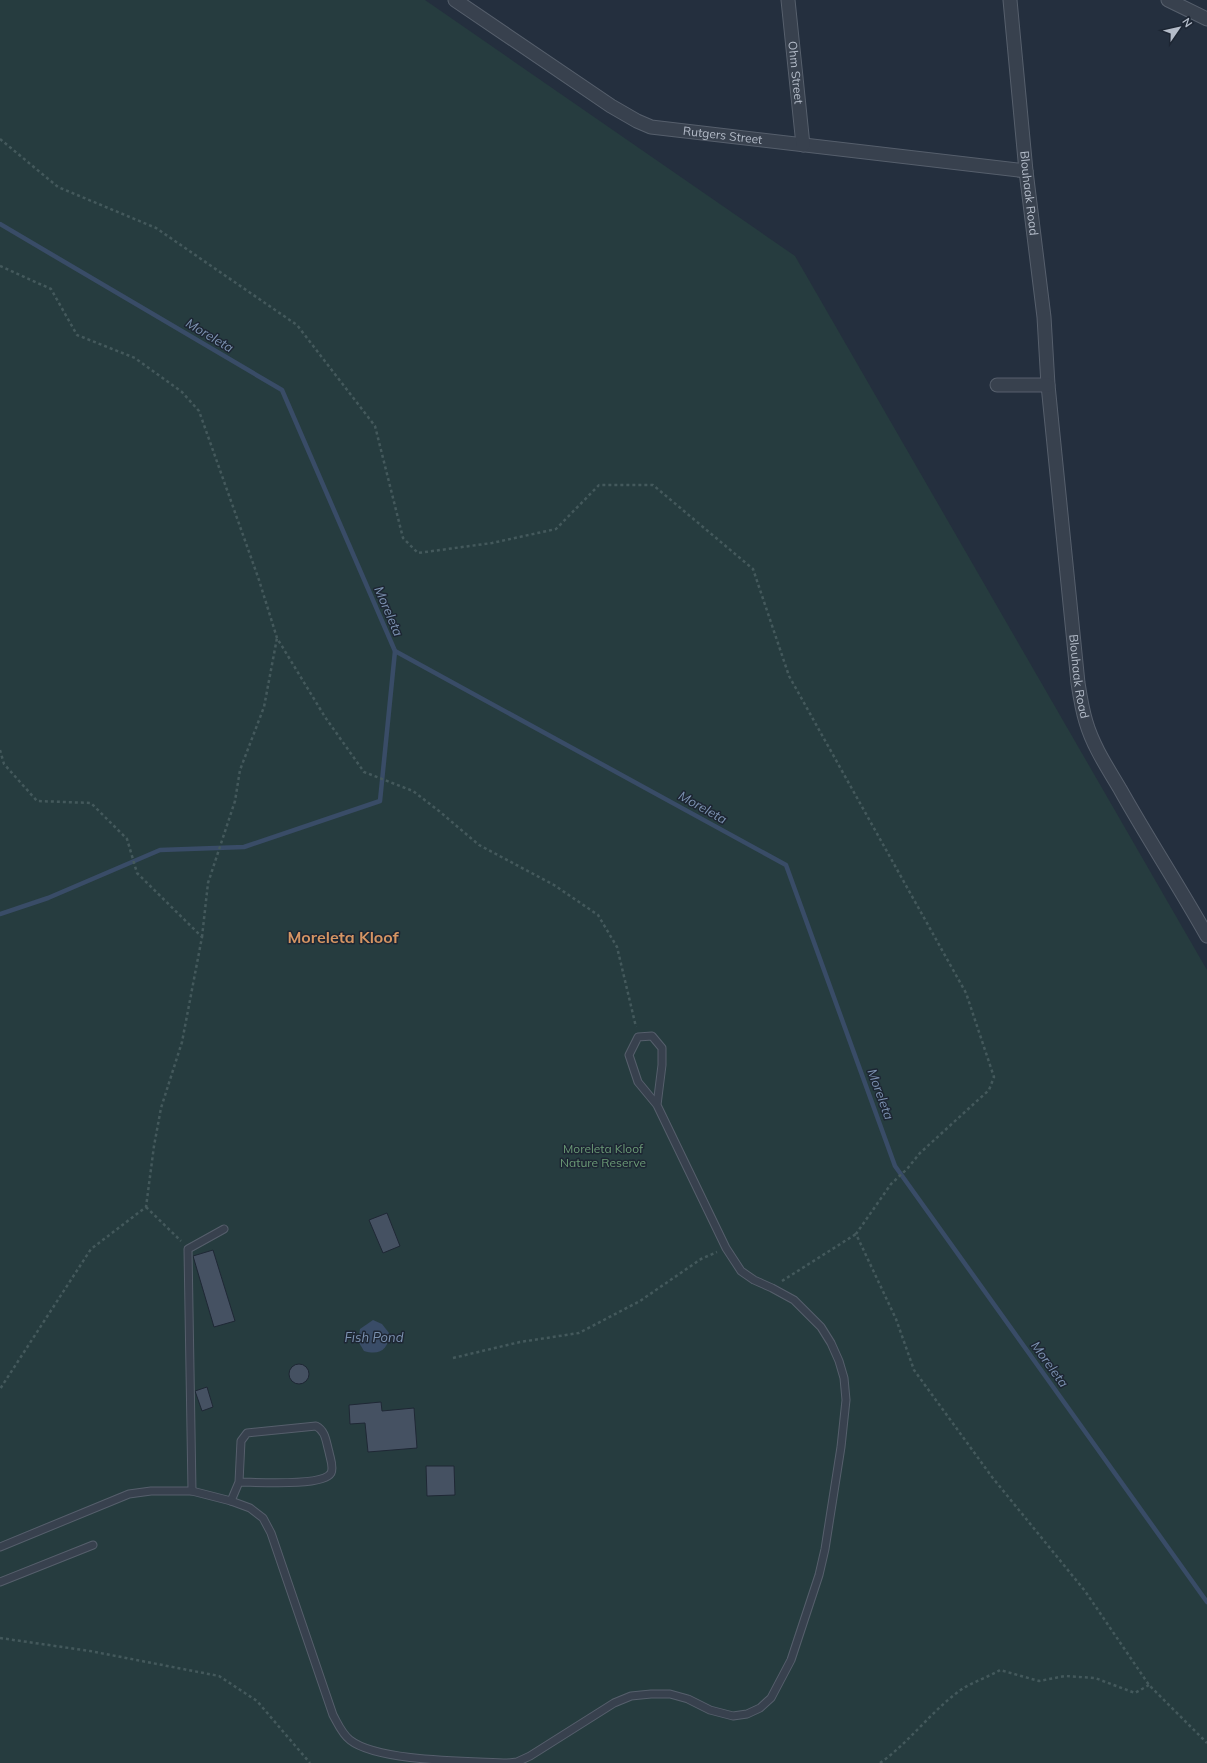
<svg xmlns="http://www.w3.org/2000/svg" width="1207" height="1763" viewBox="0 0 1207 1763" font-family="Mulish,sans-serif">
	<style>
		.green { fill: #263c3f }
		.water { fill: #394c67 }
		.lines { fill: none; stroke-linecap: round; stroke-linejoin: round }
		.stream { stroke: #394c67; stroke-width: 4.5 }
		.building { fill: #455162; stroke: #1f2835 }
		.lane-casing { stroke: #565f6c; stroke-width: 9 }
		.street-casing { stroke: #565f6c; stroke-width: 15 }
		.path { stroke: #44595c; stroke-width: 2.5; stroke-dasharray: 3 3; stroke-linecap: butt }
		.lane { stroke: #38414e; stroke-width: 7 }
		.street { stroke: #38414e; stroke-width: 13 }
		.labels { text-anchor: middle; stroke-width: 3; stroke-linejoin: round; paint-order: stroke }
		.street-label { font-size: 12px; fill: #b4bcc9; stroke: #1d2633 }
		.park-label { font-size: 12px; fill: #6b9a76; stroke: #1d2633 }
		.water-label { font-size: 13px; font-style: italic; fill: #7c92b1; stroke: #1d2633 }
		.district-label { font-size: 16px; font-weight: bold; fill: #d59563; stroke: #1d2633 }
	</style>
	<rect width="100%" height="100%" fill="#242f3e"/>
	<polygon class="green" points="0,0 425,0 795,256 1207,970 1207,1763 0,1763"/>
	<path class="water" d="M373,1320L382,1324L389,1333C389,1349 380,1356 364,1351L358,1341L360,1329Z"/>
	<g class="lines">
		<g class="stream">
			<polyline points="0,224 282,390 395,651 786,865 895,1166 1207,1602"/>
			<polyline points="0,914 48,898 160,850 244,847 380,801 395,651"/>
		</g>
	</g>
	<g class="building">
		<polygon points="387,1213 400,1246 383,1253 369,1220"/>
		<polygon points="213,1250 235,1321 214,1327 193,1256"/>
		<circle cx="299" cy="1374" r="10"/>
		<polygon points="207,1387 213,1407 202,1411 195,1391"/>
		<polygon points="381,1402 382,1411 414,1408 417,1448 368,1452 365,1423 350,1424 349,1405"/>
		<polygon points="426,1466 454,1466 455,1495 427,1496"/>
	</g>
	<g class="lines">
		<g class="lane-casing">
			<g id="lane">
				<polyline points="192,1491 188,1249 224,1229"/>
				<path d="M231,1501L239,1482L241,1441L247,1433L316,1426C326,1431 326,1442 329,1452C330,1458 334,1467 331,1473C323,1487 255,1482 239,1482"/>
				<path d="M0,1547L129,1494L151,1491H192L231,1501L250,1508L263,1518L271,1533L333,1715C338,1724 342,1734 350,1740C378,1762 470,1761 507,1763L517,1762L530,1756L614,1703L631,1696L651,1694H670L688,1699L710,1710L733,1716L747,1714L760,1708L771,1698L791,1660L819,1575L825,1549L841,1447L846,1400L844,1378L839,1361L831,1343L821,1327L794,1300L772,1288L754,1280L741,1271L726,1248L657,1105L638,1082L629,1055L638,1037L652,1036L662,1048V1065L657,1105"/>
				<polyline points="0,1582 93,1545"/>
			</g>
		</g>
		<g class="street-casing">
			<g id="street">
				<path id="s1" d="M455,0L611,106L637,121L651,127L1026,171"/>
				<path id="s2" d="M788,0L803,145"/>
				<path id="s3" d="M1010,0L1026,171L1044,317L1048,385L1078,683C1080,696 1082,709 1086,722C1093,746 1107,767 1120,789C1148,839 1179,886 1207,936"/>
				<polyline points="1168,0 1207,19"/>
				<polyline points="997,385 1048,385"/>
			</g>
		</g>
		<g class="path">
			<polyline points="0,139 58,187 156,228 297,325 375,426 403,538 418,553 492,543 556,529 599,485 653,485 753,569 789,676 966,993 994,1077 989,1090 920,1153 907,1169 891,1184 856,1234 896,1319 914,1370 992,1477 1085,1591 1149,1685 1207,1743"/>
			<polyline points="0,266 51,289 77,335 135,358 182,392 199,411 259,580 277,638 325,717 364,772 413,791 439,811 479,845 554,885 598,915 617,947 636,1027"/>
			<polyline points="0,750 4,764 37,801 91,803 127,839 137,873 202,937 182,1042 161,1108 154,1146 146,1207 91,1249 0,1389"/>
			<polyline points="202,937 208,883 235,801 240,770 264,707 277,638"/>
			<polyline points="146,1207 181,1241"/>
			<polyline points="782,1281 856,1234"/>
			<polyline points="453,1358 520,1342 579,1333 640,1301 701,1259 717,1252"/>
			<polyline points="0,1638 90,1651 219,1676 257,1701 310,1763"/>
			<path d="M880,1763C910,1742 932,1710 962,1689C973,1682 988,1677 1000,1670L1039,1681L1065,1676L1095,1678L1135,1693L1149,1685"/>
		</g>
		<use href="#lane" class="lane"/>
		<use href="#street" class="street"/>
	</g>
	<g class="labels">
		<g class="street-label">
			<text dy="4" stroke="none"><textPath href="#s2" startOffset="73">Ohm Street</textPath></text>
			<text dy="4" stroke="none"><textPath href="#s1" startOffset="306">Rutgers Street</textPath></text>
			<text dy="4" stroke="none"><textPath href="#s3" startOffset="194">Blouhaak Road</textPath></text>
			<text dy="4" stroke="none"><textPath href="#s3" startOffset="680">Blouhaak Road</textPath></text>
		</g>
		<g class="park-label">
			<text x="603" y="1153">Moreleta Kloof<tspan x="603" dy="14">Nature Reserve</tspan></text>
		</g>
		<g class="water-label">
			<text transform="translate(210 335) rotate(31)" y="5">Moreleta</text>
			<text transform="translate(389 611) rotate(67)" y="5">Moreleta</text>
			<text transform="translate(703 807) rotate(29)" y="5">Moreleta</text>
			<text transform="translate(881 1094) rotate(70)" y="5">Moreleta</text>
			<text x="374" y="1342">Fish Pond</text>
			<text transform="translate(1050 1364) rotate(54)" y="5">Moreleta</text>
		</g>
		<g class="district-label">
			<text x="343" y="943">Moreleta Kloof</text>
		</g>
	</g>
	<g transform="translate(1179 28) rotate(56)" stroke="#1d2633" stroke-width="3" paint-order="stroke">
	<path d="M0-3L7 15L0 10L-7 15Z" fill="#b4bcc9"/>
	<text y="-6" font-size="11" font-weight="bold" text-anchor="middle" fill="#b4bcc9">N</text>
	</g>
</svg>
